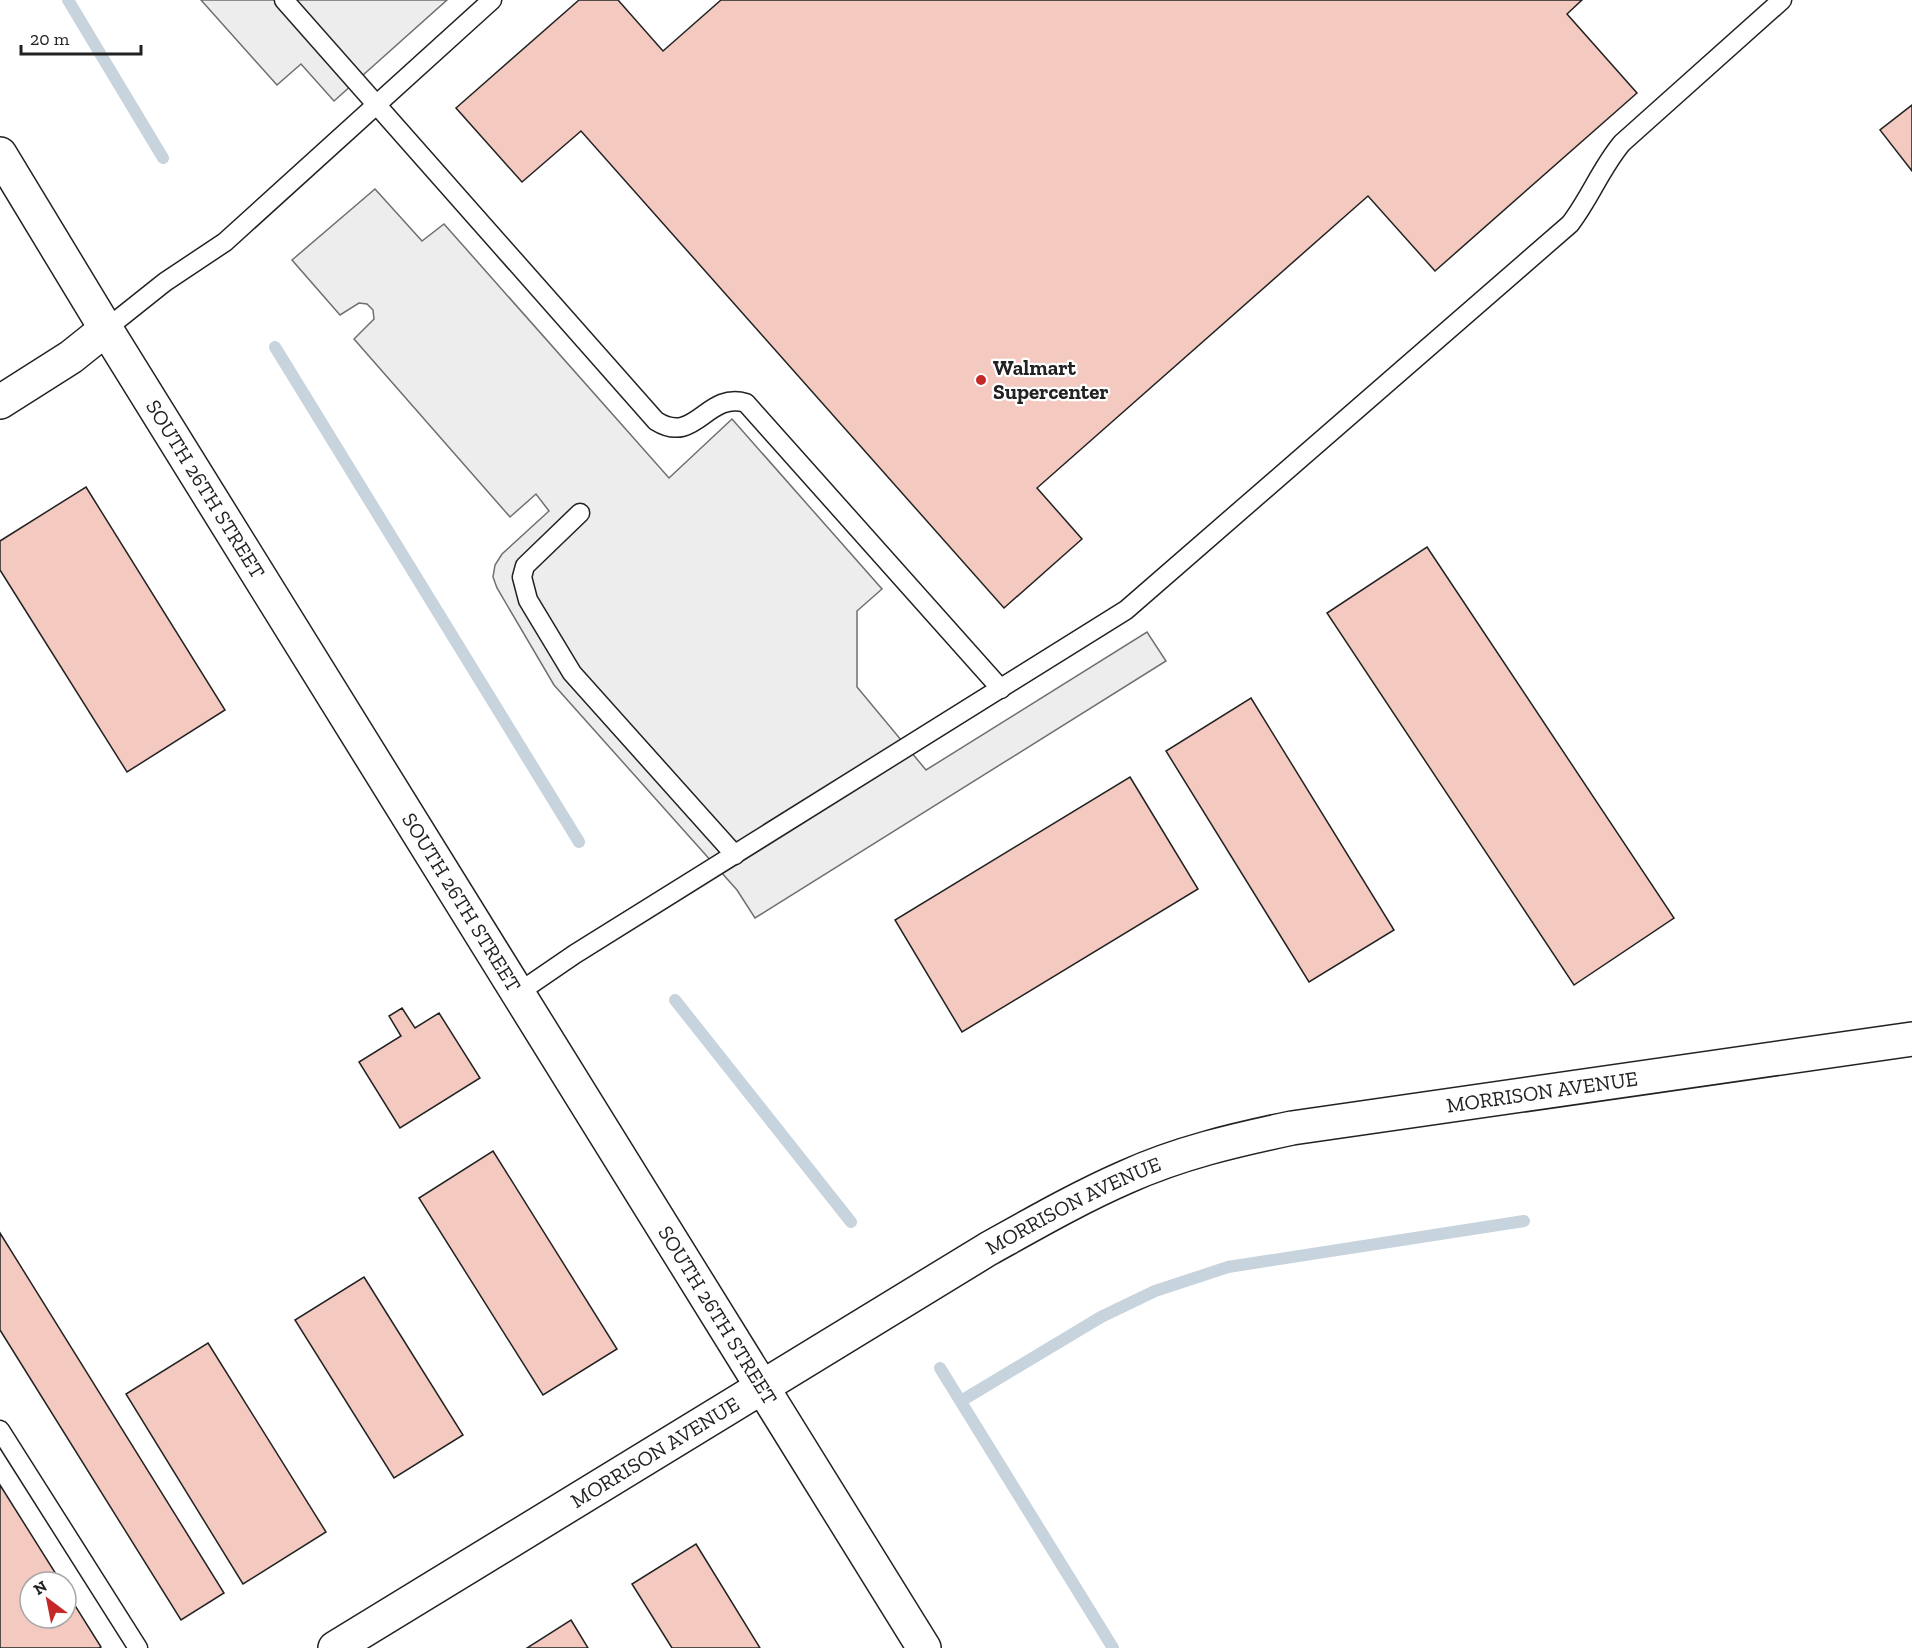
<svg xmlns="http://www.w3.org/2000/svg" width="1912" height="1648" viewBox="0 0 1912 1648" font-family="'Zilla Slab',serif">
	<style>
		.parking { fill: #ededed; stroke: #6f6f6f; stroke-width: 1.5 }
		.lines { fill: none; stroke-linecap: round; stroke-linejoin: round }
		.stream { stroke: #c7d3dd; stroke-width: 12 }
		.building { fill: #f3c9c0; stroke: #222; stroke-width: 1.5 }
		.service-casing { stroke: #222; stroke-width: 21 }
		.minor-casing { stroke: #222; stroke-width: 36 }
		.tertiary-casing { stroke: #222; stroke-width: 36 }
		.service { stroke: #fff; stroke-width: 18 }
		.minor { stroke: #fff; stroke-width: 33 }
		.tertiary { stroke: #fff; stroke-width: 33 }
		.poi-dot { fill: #c62828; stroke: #fff; stroke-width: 2 }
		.labels { text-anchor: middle; stroke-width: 4.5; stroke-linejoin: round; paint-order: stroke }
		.poi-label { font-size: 21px; font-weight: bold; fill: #222; stroke: #fff; text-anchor: start }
		.street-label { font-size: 21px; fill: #222; stroke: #fff }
	</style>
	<rect width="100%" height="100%" fill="#fff"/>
	<g class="parking">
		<polygon points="201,0 447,0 334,101 301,64 277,85"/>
		<polygon points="375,189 422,241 444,224 669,478 732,419 882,589 857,611 857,687 926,770 1147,632 1166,661 755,918 737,890 554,685 497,588 493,577 495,565 502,554 549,511 536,494 510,517 354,339 374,319 373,310 367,304 359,303 340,315 292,260"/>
	</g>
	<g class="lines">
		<g class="stream">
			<polyline points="68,0 163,158"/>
			<polyline points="275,347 579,842"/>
			<polyline points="675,1000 851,1222"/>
			<polyline points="940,1368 1113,1648"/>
			<polyline points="961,1401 1101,1317 1155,1291 1228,1267 1524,1221"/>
		</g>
	</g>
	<g class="building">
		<polygon points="579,0 618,0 663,51 721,0 1582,0 1567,14 1637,93 1435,271 1368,196 1037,488 1082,539 1004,608 581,131 522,182 456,108"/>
		<polygon points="1912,105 1912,171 1880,130"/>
		<polygon points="86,487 225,710 127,772 0,570 0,541"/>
		<polygon points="1427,547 1674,918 1574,985 1327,613"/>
		<polygon points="1251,698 1394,930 1309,982 1166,751"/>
		<polygon points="1130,777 1198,889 962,1032 895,920"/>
		<polygon points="402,1008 415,1028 439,1013 480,1078 400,1128 359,1062 401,1036 389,1016"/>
		<polygon points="493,1151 617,1349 543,1395 419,1198"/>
		<polygon points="0,1233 224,1593 181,1620 0,1330"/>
		<polygon points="364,1277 463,1435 394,1478 295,1320"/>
		<polygon points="208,1343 326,1532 243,1584 126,1394"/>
		<polygon points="0,1485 61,1582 30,1582 30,1618 66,1618 66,1591 101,1647 99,1648 0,1648"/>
		<polygon points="696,1544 760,1648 672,1648 632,1584"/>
		<polygon points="571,1620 588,1648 527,1648"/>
	</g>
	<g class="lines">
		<g class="service-casing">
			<g id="service">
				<path d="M284,0L656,421C696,446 706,391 746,403L1001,689"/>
				<polyline points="106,329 165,282 225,242 492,0"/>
				<polyline points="580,513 525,566 522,577 528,600 572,673 735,855"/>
				<path d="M518,993L575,954L1126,610L1570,224C1590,198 1601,168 1622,143L1782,0"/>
				<polyline points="0,1430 138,1648"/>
			</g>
		</g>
		<g class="minor-casing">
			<g id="minor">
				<polyline points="0,402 71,357 106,329"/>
				<path id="s1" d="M335,1648L988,1249C1033,1224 1078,1198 1126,1177C1179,1153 1235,1140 1292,1128L1912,1039"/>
			</g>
		</g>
		<g class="tertiary-casing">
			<g id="tertiary">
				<path id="s2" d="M0,154L106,329L924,1648"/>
			</g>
		</g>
		<use href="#service" class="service"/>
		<use href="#minor" class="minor"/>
		<use href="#tertiary" class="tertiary"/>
	</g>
	<circle class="poi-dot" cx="981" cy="380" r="6"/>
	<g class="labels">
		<g class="poi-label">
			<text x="993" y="375">Walmart<tspan x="993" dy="24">Supercenter</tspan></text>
		</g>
		<g class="street-label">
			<text dy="7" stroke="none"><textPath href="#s2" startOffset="393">SOUTH 26TH STREET</textPath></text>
			<text dy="7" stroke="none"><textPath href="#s2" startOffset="879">SOUTH 26TH STREET</textPath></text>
			<text dy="7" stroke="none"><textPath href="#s1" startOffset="1347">MORRISON AVENUE</textPath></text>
			<text dy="7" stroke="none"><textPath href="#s1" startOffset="861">MORRISON AVENUE</textPath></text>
			<text dy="7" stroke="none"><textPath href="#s2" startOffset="1365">SOUTH 26TH STREET</textPath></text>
			<text dy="7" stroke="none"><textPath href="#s1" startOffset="375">MORRISON AVENUE</textPath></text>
		</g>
	</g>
	<g transform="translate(48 1600) rotate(328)"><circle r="28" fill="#ffffff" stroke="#a7a7a7" stroke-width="1.5"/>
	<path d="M0-4.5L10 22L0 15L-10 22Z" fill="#c62828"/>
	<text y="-9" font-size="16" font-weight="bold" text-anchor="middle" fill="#222222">N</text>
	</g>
	<path d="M21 45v9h120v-9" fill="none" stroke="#222222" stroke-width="3"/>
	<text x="30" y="45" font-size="18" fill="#222222" stroke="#ffffff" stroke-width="4.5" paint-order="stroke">20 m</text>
</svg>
